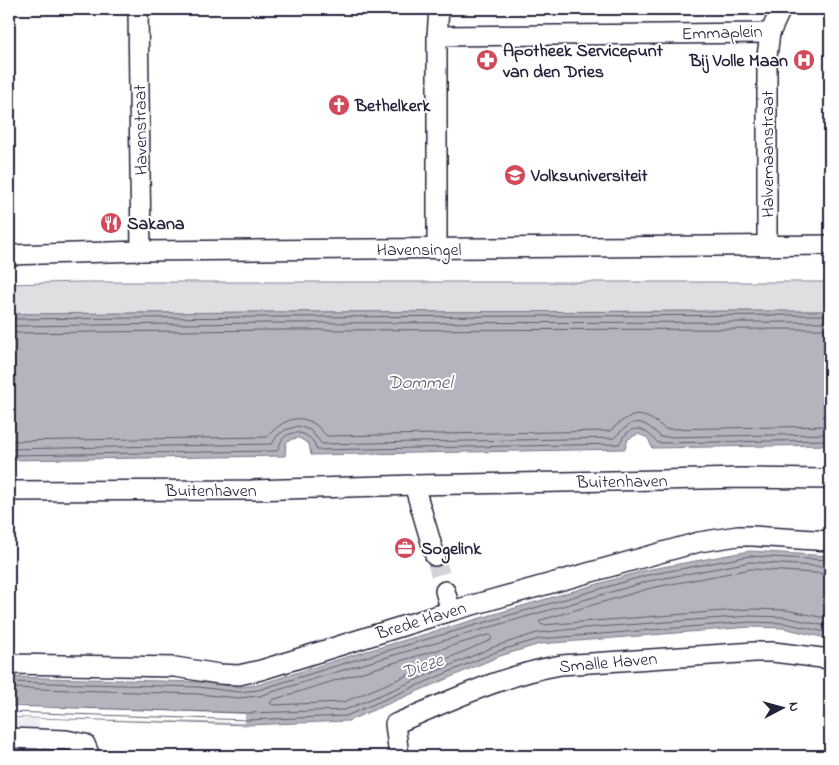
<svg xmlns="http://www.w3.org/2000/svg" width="839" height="765" viewBox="0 0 839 765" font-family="'Indie Flower',sans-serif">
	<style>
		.built { fill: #eeeef1 }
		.green { fill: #dfdfe2; stroke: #80808e }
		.water { fill: #b4b4bc; stroke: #7a7a88 }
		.pier { fill: #fff }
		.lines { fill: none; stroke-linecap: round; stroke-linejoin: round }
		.shore { stroke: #5c5c6f; stroke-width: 1 }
		.minor-tunnel { stroke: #d3d3d8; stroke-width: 19; stroke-dasharray: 19 9; stroke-linecap: butt }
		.minor-casing { stroke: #22223b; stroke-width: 22 }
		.minor { stroke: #fff; stroke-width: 19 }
		.labels { text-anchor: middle; stroke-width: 4; stroke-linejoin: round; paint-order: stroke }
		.street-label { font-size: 18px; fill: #22223b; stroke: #fff }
		.poi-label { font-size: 18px; font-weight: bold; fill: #22223b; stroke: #fff; text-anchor: start }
		.water-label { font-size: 19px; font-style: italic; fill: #5c5c6f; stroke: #fff }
	</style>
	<rect width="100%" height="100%" fill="#fff"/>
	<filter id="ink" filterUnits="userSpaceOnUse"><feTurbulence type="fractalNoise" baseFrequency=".02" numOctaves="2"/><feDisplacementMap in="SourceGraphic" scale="10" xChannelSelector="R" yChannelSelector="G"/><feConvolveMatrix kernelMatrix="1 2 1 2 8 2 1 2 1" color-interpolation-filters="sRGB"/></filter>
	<g filter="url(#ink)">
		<polygon class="built" points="9,638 51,756 9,756"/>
		<polygon class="green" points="80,282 830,282 830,311 271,312 9,314 9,284"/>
		<g class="water">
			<polygon points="830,311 830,445 652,448 648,438 638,434 628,439 625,449 311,455 309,444 299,438 292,439 286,443 285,456 9,460 9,314 271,312"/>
			<polygon points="750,551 830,556 830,639 783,628 750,627 540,644 500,656 348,721 248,725 9,717 9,677 199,682 239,687 257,685 350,656 646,570"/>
		</g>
		<polygon class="pier" points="9,705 245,714 245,723 9,717"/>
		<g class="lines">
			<g class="shore">
				<polyline points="9,319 271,317 830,315"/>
				<polyline points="9,326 271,323 830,322"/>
				<polyline points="9,333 271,330 830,329"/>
				<path d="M9,441L267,437C280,423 296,411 316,425C320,428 323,433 327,436L610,431C631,411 643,410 665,429L830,426"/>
				<path d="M9,449L272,444L277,436L285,430L298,426L310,430L322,444L614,438C634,418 640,417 661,437L830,434"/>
				<path d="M9,455L277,451C279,448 280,443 282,440C289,430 304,431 312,440C315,443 315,447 317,450L619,444C621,441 623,437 626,434C640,422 649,434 658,443L830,440"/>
				<polyline points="830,574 751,569 651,588 541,620 539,622 542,625 750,609 786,610 830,619"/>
				<polygon points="489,635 492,636 491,640 344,702 273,705 270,703 272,700 356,674"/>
				<polyline points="9,682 198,687 239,692 258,690 352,661 648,575 750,556 830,560"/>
				<polyline points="9,688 198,694 238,698 259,696 353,667 649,581 750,562 830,567"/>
				<polyline points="9,706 248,713 345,710 496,646 537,633 584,628 750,616 785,617 830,627"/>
				<polyline points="9,712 248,720 346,716 498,651 539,639 750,622 784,623 830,633"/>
			</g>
			<polyline class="minor-tunnel" points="435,556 445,591"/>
			<g class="minor-casing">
				<g id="minor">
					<polyline points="138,9 141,251"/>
					<polyline points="437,36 770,33"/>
					<polyline points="767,245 767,56 770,33 781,9"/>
					<polyline points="437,249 437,36 439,9"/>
					<polyline points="9,255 141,251 830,245"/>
					<polyline points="414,485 435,556"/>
					<polyline points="9,491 252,490 414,485 660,480 741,478 830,479"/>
					<polyline points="445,591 451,611"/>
					<polyline points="9,664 175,667 219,674 239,675 261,670 451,611 699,542 738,536 753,536 830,541"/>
					<polyline points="9,738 66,740 85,744 90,756"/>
					<path d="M399,756L395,724C449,701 503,675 561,665L755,652H773L830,659"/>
				</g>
			</g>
			<use href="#minor" class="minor"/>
		</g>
	</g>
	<defs>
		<g id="pharmacy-disc" transform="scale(1.125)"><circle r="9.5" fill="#d1495b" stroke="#fff"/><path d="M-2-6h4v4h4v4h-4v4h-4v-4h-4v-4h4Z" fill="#fff"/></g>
		<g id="hospital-disc" transform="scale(1.125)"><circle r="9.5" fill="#d1495b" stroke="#fff"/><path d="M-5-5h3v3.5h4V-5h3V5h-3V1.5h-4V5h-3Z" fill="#fff"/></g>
		<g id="church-disc" transform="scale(1.125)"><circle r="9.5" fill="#d1495b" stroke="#fff"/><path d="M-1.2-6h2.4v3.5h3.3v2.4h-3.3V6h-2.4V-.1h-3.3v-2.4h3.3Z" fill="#fff"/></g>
		<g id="university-disc" transform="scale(1.125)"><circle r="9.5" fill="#d1495b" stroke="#fff"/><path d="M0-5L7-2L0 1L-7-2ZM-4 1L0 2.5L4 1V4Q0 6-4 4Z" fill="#fff"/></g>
		<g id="restaurant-disc" transform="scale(1.125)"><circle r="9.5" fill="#d1495b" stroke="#fff"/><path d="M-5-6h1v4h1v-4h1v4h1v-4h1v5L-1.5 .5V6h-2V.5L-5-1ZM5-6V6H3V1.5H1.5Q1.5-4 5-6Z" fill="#fff"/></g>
		<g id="office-disc" transform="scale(1.125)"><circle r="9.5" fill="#d1495b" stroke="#fff"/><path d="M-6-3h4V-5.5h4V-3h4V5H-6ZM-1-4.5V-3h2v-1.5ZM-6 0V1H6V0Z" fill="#fff"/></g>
	</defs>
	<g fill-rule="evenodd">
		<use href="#pharmacy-disc" x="487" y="60"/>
		<use href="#hospital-disc" x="804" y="60"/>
		<use href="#church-disc" x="339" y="105"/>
		<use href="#university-disc" x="515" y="175"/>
		<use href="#restaurant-disc" x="111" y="223"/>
		<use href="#office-disc" x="405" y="548"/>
	</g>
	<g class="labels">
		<g class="street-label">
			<text transform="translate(722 32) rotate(-2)" y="6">Emmaplein</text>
			<text transform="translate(140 130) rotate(-91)" y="6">Havenstraat</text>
			<text transform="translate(767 154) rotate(-90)" y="6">Halvemaanstraat</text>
			<text x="419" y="255">Havensingel</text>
			<text transform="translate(622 481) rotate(-1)" y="6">Buitenhaven</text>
			<text x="211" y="496">Buitenhaven</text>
			<text transform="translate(421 620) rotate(-17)" y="6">Brede Haven</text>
			<text transform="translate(608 662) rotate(-5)" y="6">Smalle Haven</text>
		</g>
		<g class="poi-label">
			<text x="503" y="56">Apotheek Servicepunt<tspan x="503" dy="21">van den Dries</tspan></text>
			<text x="788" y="66" text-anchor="end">Bij Volle Maan</text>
			<text x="355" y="111">Bethelkerk</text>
			<text x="531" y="181">Volksuniversiteit</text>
			<text x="127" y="229">Sakana</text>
			<text x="421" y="554">Sogelink</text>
		</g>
		<g class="water-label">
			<text x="420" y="388">Dommel</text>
			<text transform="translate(422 665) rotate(-19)" y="7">Dieze</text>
		</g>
	</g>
	<rect width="839" height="765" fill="none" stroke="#fff" stroke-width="30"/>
	<rect x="15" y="15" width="809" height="735" fill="none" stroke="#22223b" stroke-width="2" filter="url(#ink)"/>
	<g transform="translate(782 708) rotate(84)" stroke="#ffffff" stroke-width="4" paint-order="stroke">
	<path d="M0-4L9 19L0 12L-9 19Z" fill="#22223b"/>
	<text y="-8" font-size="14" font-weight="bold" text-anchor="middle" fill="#22223b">N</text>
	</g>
</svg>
